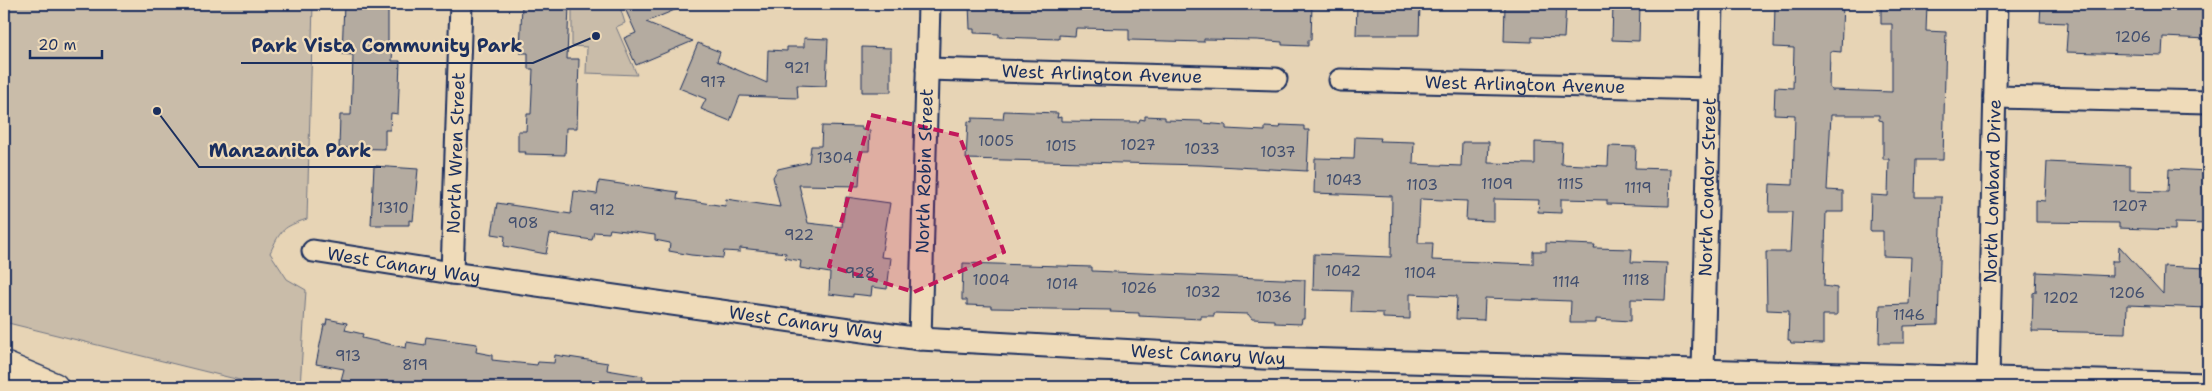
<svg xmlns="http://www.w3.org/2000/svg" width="2212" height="391" viewBox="0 0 2212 391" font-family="'Shantell Sans',sans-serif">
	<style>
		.green { fill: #c9bca9; stroke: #727684 }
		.building { fill: #b4aba0; stroke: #1b2f5e }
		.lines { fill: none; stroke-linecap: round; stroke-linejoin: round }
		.street-casing { stroke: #1b2f5e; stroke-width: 25 }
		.highway-casing { stroke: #1b2f5e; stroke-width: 31 }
		.street { stroke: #efdbb9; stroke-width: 21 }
		.highway { stroke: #efdbb9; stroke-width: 28 }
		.marked { fill: #c2185b; fill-opacity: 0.2; stroke: #c2185b; stroke-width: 4; stroke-dasharray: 10 6; stroke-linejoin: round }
		.labels { text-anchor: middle; stroke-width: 4.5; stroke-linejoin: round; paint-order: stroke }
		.number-label { font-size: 15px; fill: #414e6e }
		.street-label { font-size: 18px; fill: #1b2f5e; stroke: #efdbb9 }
		.leader { fill: none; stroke: #1b2f5e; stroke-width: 2 }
		.callout-dot { fill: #1b2f5e; stroke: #efdbb9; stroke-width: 2 }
		.callout-label { font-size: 19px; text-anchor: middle; font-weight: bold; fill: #1b2f5e; stroke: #efdbb9; stroke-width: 4.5; stroke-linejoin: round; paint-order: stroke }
	</style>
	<rect width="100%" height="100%" fill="#e7d4b5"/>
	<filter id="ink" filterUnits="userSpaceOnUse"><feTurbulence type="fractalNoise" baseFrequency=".02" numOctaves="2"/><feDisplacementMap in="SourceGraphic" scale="10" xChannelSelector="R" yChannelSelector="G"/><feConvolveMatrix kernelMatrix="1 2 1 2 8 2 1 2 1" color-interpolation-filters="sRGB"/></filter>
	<g filter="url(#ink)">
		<g class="green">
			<path d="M4,4H313L307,219C283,227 281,229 270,253L287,279L306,290L300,387H268L4,322Z"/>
			<polygon points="587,4 619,4 625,23 616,27 637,75 586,73 587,47 572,46 572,6 587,6"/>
		</g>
		<g class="building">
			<polygon points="344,4 388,4 388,44 393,44 392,61 400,61 398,114 391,113 390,130 385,130 385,149 339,148 340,115 351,115 352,89 353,55 342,54"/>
			<polygon points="522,4 569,4 567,59 579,59 577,128 566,128 565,155 525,154 526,152 518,152 518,131 526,131 527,114 531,114 533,69 528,69 528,53 520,53"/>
			<polygon points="623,4 689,4 646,22 693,41 636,65 624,38 636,33"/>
			<polygon points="969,4 1312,4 1311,40 1308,40 1308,46 1282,45 1282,42 1257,40 1204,39 1204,42 1129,40 1129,29 1076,28 1075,36 1059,35 1059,39 999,37 999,34 974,33 974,29 970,29"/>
			<polygon points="1357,4 1420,4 1419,35 1356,35"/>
			<polygon points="1505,4 1566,4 1564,38 1532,37 1532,42 1504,41"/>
			<polygon points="1613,4 1640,4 1639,41 1612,40"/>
			<polygon points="1775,4 1843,4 1841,52 1830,51 1829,88 1832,90 1892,92 1892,24 1881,24 1881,4 1927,4 1926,31 1946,32 1943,160 1916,160 1915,197 1942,197 1938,325 1904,326 1904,343 1879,343 1880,305 1909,304 1911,257 1883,256 1883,231 1870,231 1871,195 1888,196 1889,159 1883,159 1883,121 1879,120 1879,115 1831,115 1827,190 1843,191 1843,212 1826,212 1824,286 1837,288 1837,315 1823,315 1823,344 1791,343 1790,340 1788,340 1789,311 1767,310 1766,252 1790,252 1792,212 1769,212 1770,184 1793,185 1795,115 1774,114 1775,87 1793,88 1794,48 1774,47"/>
			<polygon points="2041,4 2208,4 2208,39 2163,37 2162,55 2066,52 2068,23 2040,22"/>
			<polygon points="804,38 828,39 826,86 797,85 798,98 740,96 730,121 701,109 706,99 679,88 698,43 720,52 717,61 767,83 768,50 787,51 787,47 804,47"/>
			<polygon points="862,47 891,48 891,92 862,92"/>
			<polygon points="1004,111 1058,113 1057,118 1061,117 1061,121 1139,122 1140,119 1145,120 1145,116 1165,117 1165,120 1202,121 1202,123 1226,125 1226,129 1265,131 1265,127 1280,128 1281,125 1304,126 1304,130 1309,130 1307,171 1201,165 966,159 968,121 972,122 972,118 1003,119"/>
			<polygon points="822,126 862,127 862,130 870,130 869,151 861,151 859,186 799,185 808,223 842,227 846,197 890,203 881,257 891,258 887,289 872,287 871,296 853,294 853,297 829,294 830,273 800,268 801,261 785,258 786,253 740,248 740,252 724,251 723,258 691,255 669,251 670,243 655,240 655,235 610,229 609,233 594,232 592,240 550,234 546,254 504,246 505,236 492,234 497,203 571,214 574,191 597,194 599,181 678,192 677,199 725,206 726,199 780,207 773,177 778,169 809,162 811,146 821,146"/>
			<polygon points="1355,137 1381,138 1380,141 1414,142 1413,164 1461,166 1462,142 1489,142 1488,163 1535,164 1535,142 1562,143 1561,164 1608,166 1609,146 1636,147 1635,168 1670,169 1669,206 1607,204 1607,200 1561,199 1561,213 1538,212 1539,200 1494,199 1494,221 1466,220 1467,201 1420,199 1418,243 1433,243 1432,260 1533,264 1533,251 1546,251 1546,243 1595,245 1594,248 1632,249 1631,262 1667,263 1665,300 1631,299 1631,321 1596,319 1596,323 1570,323 1571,301 1485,298 1484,320 1456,319 1457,296 1410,294 1410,319 1383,318 1383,313 1351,312 1352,291 1313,290 1314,254 1391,257 1392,196 1314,193 1315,158 1354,159"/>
			<polygon points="2047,162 2130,166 2130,191 2168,192 2169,169 2208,171 2208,224 2175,223 2175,230 2119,228 2119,223 2036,222 2036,200 2045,201"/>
			<polygon points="374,166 418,169 413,221 409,220 409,225 371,225"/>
			<polygon points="2119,246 2163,294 2164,266 2206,268 2206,273 2208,273 2208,308 2127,305 2126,333 2032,331 2033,293 2036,292 2037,272 2112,276 2112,261 2118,261"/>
			<polygon points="963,263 1092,267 1092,271 1305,280 1304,319 1302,319 1301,324 1275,323 1275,320 1252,319 1248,314 1214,313 1214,316 1201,316 1201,319 1139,316 1139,313 1110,312 1111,310 991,308 991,306 967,305 967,300 962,300 962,295"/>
			<polygon points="327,319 347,323 345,330 363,334 362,338 406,348 407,342 425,345 426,337 477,344 476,352 492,355 492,360 537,365 538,362 554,363 555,355 608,363 607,370 643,376 642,387 372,387 341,380 344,369 316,364 324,325 326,325"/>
		</g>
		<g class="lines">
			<g class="street-casing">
				<g id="street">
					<path id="s1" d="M927,69L1276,79"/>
					<path id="s2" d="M1340,80L1710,89"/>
					<polyline points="1995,97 2208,102"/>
					<path id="s3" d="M313,251L452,273L920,339L1263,358L2208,384"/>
					<path id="s4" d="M452,273L461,4"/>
					<path id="s5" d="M920,339L929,4"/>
					<path id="s6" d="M1703,371L1712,4"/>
					<path id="s7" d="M1988,380L1997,4"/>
				</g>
			</g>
			<g class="highway-casing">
				<polyline id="highway" points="4,366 54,387"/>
			</g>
			<use href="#street" class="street"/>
			<use href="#highway" class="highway"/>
		</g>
	</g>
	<path class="marked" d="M871,115L959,135L1004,252L914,292L829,266Z"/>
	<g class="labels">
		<g class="number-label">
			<text x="2133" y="42">1206</text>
			<text x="797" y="73">921</text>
			<text x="713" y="87">917</text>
			<text x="996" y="146">1005</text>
			<text x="1138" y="150">1027</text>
			<text x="1061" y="151">1015</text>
			<text x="1202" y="154">1033</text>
			<text x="1278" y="157">1037</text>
			<text x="835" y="163">1304</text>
			<text x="1344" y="185">1043</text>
			<text x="1497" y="189">1109</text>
			<text x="1570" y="189">1115</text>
			<text x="1422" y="190">1103</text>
			<text x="1638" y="193">1119</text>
			<text x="2130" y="211">1207</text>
			<text x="393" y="213">1310</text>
			<text x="602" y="215">912</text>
			<text x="523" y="228">908</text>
			<text x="799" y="240">922</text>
			<text x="1343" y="276">1042</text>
			<text x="860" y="278">928</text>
			<text x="1420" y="278">1104</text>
			<text x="991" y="285">1004</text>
			<text x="1636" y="285">1118</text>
			<text x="1566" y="287">1114</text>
			<text x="1062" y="289">1014</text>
			<text x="1139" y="293">1026</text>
			<text x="1203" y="297">1032</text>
			<text x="2127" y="298">1206</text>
			<text x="1274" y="302">1036</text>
			<text x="2061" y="303">1202</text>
			<text x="1909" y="320">1146</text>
			<text x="348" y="361">913</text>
			<text x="415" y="370">819</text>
		</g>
		<g class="street-label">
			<text dy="6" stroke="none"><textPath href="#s1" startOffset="175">West Arlington Avenue</textPath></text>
			<text dy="6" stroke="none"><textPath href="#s2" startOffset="185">West Arlington Avenue</textPath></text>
			<text dy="6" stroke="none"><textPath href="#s4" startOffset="120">North Wren Street</textPath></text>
			<text dy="6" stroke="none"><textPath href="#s5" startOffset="168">North Robin Street</textPath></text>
			<text dy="6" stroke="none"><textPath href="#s6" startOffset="184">North Condor Street</textPath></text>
			<text dy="6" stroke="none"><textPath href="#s7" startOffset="189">North Lombard Drive</textPath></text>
			<text dy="6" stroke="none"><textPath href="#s3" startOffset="92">West Canary Way</textPath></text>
			<text dy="6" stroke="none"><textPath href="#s3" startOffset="498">West Canary Way</textPath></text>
			<text dy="6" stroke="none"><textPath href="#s3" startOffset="902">West Canary Way</textPath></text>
		</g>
	</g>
	<path class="leader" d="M596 36L533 63H241M157 111L199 167H381"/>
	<g class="callout-dot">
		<circle cx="596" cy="36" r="5"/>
		<circle cx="157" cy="111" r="5"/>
	</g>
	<g class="callout-label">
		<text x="387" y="52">Park Vista Community Park</text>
		<text x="290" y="157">Manzanita Park</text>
	</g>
	<rect width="2212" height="391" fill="none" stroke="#efdbb9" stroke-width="20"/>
	<rect x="10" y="10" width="2192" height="371" fill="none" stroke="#1b2f5e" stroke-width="2" filter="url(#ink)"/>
	<path d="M30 50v8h72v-8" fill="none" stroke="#1b2f5e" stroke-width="2.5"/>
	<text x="38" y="50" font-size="15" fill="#1b2f5e" stroke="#efdbb9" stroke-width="4" paint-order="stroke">20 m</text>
</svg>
